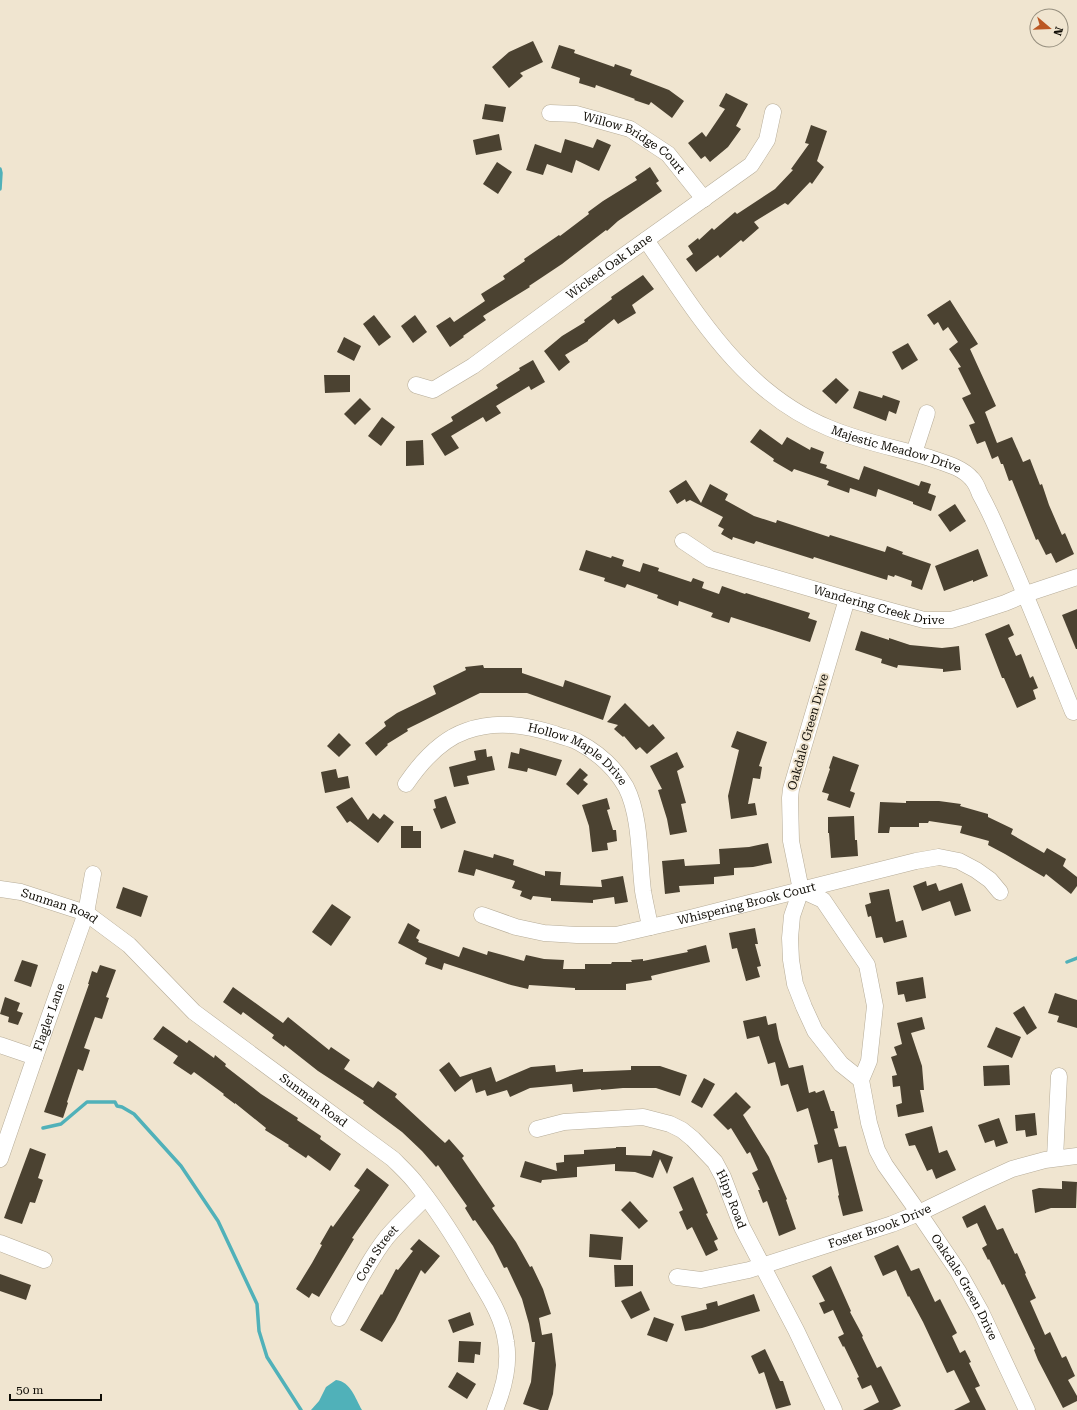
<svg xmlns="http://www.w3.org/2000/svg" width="1077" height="1410" viewBox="0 0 1077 1410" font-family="'Roboto Serif',serif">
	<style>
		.water { fill: #50b1b9 }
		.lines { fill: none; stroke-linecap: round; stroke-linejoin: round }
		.stream { stroke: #50b1b9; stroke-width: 3.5 }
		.building { fill: #4b4231 }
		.minor-casing { stroke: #b6ac98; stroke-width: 17 }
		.minor { stroke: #fff; stroke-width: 16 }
		.labels { text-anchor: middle; stroke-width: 4; stroke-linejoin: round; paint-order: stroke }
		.street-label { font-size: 12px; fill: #100d06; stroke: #f0e5d0 }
	</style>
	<rect width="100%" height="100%" fill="#f0e5d0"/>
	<path class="water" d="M336,1380C351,1382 355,1398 362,1410H311L319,1401L326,1387Z"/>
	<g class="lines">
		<g class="stream">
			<polyline points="0,169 1,173 0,189"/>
			<polyline points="1067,962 1077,958"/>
			<polyline points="43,1128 61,1124 87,1102 115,1102 117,1106 122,1107 134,1114 181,1166 218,1221 257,1304 259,1331 267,1357 301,1410"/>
		</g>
	</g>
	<g class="building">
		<polygon points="533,41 543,62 520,73 523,76 509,88 492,67 509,52"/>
		<polygon points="559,45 575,50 574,53 614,67 615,64 632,70 630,75 669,90 684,101 672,118 651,102 649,105 634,100 635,99 596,85 595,88 579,83 580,78 551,68"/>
		<polygon points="726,93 748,104 736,126 741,129 728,147 710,162 705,156 701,159 688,143 702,132 706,137 725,109 719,106"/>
		<polygon points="485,104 506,107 503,122 482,119"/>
		<polygon points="811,125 827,131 817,161 824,167 812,184 810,182 788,205 785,203 754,222 759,228 743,242 741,240 720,258 718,255 696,272 686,259 693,254 688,246 698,238 699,240 712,228 714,230 735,212 737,214 775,189 793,170 791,169 809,144 805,143"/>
		<polygon points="499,134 502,150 476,155 473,140"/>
		<polygon points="565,139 593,148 597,139 611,145 599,171 576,160 572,173 547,164 543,175 526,170 535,144 561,153"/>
		<polygon points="497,162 512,172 498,194 483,184"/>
		<polygon points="650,167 659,181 656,183 662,191 618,221 607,231 606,230 562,264 529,286 530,287 483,316 486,320 463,336 464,337 450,347 436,326 450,317 454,322 485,301 481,294 505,279 503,276 525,261 524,259 559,235 560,236 589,214 588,212 603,201 637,180 635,177"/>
		<polygon points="643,275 654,289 632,305 636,313 618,324 614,319 588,340 588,341 565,355 570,362 559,371 544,351 562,336 585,322 584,320 612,299 611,297"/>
		<polygon points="950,300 978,344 970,349 996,406 985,412 997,443 1012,437 1023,462 1030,459 1040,485 1042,484 1049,505 1062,535 1065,533 1074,554 1056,563 1051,553 1046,555 1038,539 1036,540 1012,480 1009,481 1003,464 1001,464 998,456 992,459 985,441 977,444 969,425 975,423 962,398 971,394 958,368 961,367 949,349 958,342 948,327 943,331 938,322 934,325 927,315"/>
		<polygon points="374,315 391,337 379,346 363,324"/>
		<polygon points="415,315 427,332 413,343 401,326"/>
		<polygon points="344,337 361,346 354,361 337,352"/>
		<polygon points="908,343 918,360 902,370 892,352"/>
		<polygon points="533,360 545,382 531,390 529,386 496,406 501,413 486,422 483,417 451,436 459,448 445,456 431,434 453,421 451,417 498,388 496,385 520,370 519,368"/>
		<polygon points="324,375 350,375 350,392 325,393"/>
		<polygon points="836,378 849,390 836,404 822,391"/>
		<polygon points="859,391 882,398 883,395 900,401 896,414 889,411 886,421 853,408"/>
		<polygon points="360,398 371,409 355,425 344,414"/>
		<polygon points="382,417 395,427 381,446 368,436"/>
		<polygon points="760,429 782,445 787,437 810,450 811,447 824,452 820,463 827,465 826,468 859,480 864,466 919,486 921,481 931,484 928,493 936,496 931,511 913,504 913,502 878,489 876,497 850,488 849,493 827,485 829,481 794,469 792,472 773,461 774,459 750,442"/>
		<polygon points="423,440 424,465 406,466 406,441"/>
		<polygon points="686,480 701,503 710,484 728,494 725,500 754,516 776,523 777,520 829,537 830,535 885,552 887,546 903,552 902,554 931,564 922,590 911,586 912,581 895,575 894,577 888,575 887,580 814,557 813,559 756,541 754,544 733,537 732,540 721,534 724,529 718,526 723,517 690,500 686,502 685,499 677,504 669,491"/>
		<polygon points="955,504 966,521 950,532 938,515"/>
		<polygon points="978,549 988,576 973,582 973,580 944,591 935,566"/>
		<polygon points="586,550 611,558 612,556 624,560 622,566 640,572 643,563 659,568 658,571 691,582 693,578 704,582 702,588 719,594 722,586 745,594 746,593 810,613 808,618 817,621 810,642 731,617 729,623 711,617 713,613 679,601 678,606 657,598 658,595 627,584 625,588 604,581 605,578 579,570"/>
		<polygon points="1077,609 1077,649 1076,649 1062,615"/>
		<polygon points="1009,624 1014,635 1008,638 1016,656 1021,654 1030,678 1033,676 1038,688 1033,690 1036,699 1017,708 1004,678 1002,678 985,634"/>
		<polygon points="861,631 889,640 889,638 910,645 942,648 959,646 961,670 943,672 943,669 898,665 897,668 881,663 882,659 855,650"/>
		<polygon points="483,665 484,668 522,668 522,673 563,687 565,680 611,696 603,720 527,693 480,693 407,729 408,731 387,744 388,745 376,756 365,743 386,726 384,722 397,713 436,694 433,686 466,670 465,667"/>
		<polygon points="625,703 649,727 653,724 665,738 647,754 640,747 636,750 624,736 623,737 614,729 618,725 607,722"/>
		<polygon points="737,731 767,742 759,766 762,767 760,779 753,778 748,804 755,803 757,815 731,819 728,796 739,750 731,747"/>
		<polygon points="339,733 351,745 339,757 327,746"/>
		<polygon points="520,748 562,760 556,776 528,768 527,772 508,768 511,752 519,754"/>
		<polygon points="486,749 487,757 492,756 495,770 467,776 469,784 454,787 449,767 476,760 474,751"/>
		<polygon points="677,752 684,767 677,771 686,803 681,804 687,832 670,835 667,819 658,790 662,789 650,766"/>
		<polygon points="833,756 859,765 850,791 855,793 850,808 827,800 829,794 822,792 830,769 829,768"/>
		<polygon points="580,768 588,775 583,780 588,784 578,795 566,784"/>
		<polygon points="336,769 338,778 348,776 350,788 325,793 321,772"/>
		<polygon points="446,796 456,823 441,829 433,809 436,808 434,800"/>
		<polygon points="352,797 368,820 373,813 380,819 384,814 394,822 378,843 350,821 347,823 336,807"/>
		<polygon points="607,798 610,809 607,810 613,830 616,830 617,841 607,843 608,850 592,852 589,826 582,805"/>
		<polygon points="906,801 939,801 961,804 960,806 988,814 988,817 1013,829 1011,834 1044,853 1047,848 1066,859 1063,866 1077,877 1077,886 1071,894 1046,874 1044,877 1005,854 988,845 989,841 960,833 962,826 929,821 928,823 919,823 919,827 890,827 889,833 878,833 880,802 906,803"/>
		<polygon points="854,816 855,840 857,840 858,856 831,858 829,833 828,833 828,817"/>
		<polygon points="401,826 413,826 413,831 421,831 421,848 401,848"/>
		<polygon points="768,843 772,863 753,867 734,868 734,875 714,877 714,884 679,886 680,892 665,894 662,861 684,859 685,866 720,864 719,849 749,847"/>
		<polygon points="464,850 493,858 494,854 514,860 513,865 545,876 545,871 561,872 560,885 602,887 601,880 623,876 628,902 615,904 614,897 593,900 593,903 551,901 551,898 533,896 531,900 520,896 522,891 512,888 515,881 476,869 474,876 458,872"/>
		<polygon points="926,881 927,886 936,883 939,891 962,883 971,911 955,916 950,901 922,911 913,886"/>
		<polygon points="123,887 148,896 141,917 116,908"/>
		<polygon points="889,889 896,922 903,920 907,937 884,943 882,937 876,938 871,916 868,917 865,905 871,903 869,893"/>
		<polygon points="332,904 351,917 331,946 312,932"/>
		<polygon points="408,923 420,930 416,938 419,940 418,942 459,957 463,947 487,955 488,951 524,961 526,955 544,959 564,960 563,969 585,969 585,964 611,964 612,962 632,962 631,960 643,959 643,961 688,952 687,950 706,945 710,962 651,976 652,980 626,984 626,990 575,990 575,988 529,985 528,989 511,985 444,963 442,970 425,964 427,958 398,943"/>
		<polygon points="755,928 758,944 755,944 761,966 757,967 760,977 746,981 737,948 732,949 729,933"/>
		<polygon points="22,960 38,965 31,987 14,981"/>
		<polygon points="100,965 116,970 106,997 109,998 102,1019 95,1017 84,1048 90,1050 83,1071 78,1069 67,1102 68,1103 63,1118 44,1112 89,984 88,984 92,971 97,973"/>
		<polygon points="923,977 926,998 906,1002 904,994 898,995 896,982"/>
		<polygon points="233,987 283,1023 288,1017 329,1050 331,1047 350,1060 344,1069 373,1088 378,1081 397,1094 395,1097 445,1143 449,1139 464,1156 462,1158 495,1206 492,1208 516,1242 530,1267 532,1266 543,1289 551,1314 539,1318 542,1335 552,1333 556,1365 553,1394 548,1410 540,1410 523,1404 531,1382 535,1342 532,1342 529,1324 522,1299 507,1267 504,1268 493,1246 475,1220 473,1221 465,1208 467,1206 438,1165 436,1167 422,1151 402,1132 363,1103 364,1101 318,1071 285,1045 284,1047 272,1038 274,1035 243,1012 241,1015 223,1002"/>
		<polygon points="1055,993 1077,1000 1077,1028 1057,1022 1059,1016 1048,1013"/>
		<polygon points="5,997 20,1003 17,1011 23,1013 18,1025 8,1022 9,1017 0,1014"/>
		<polygon points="1024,1006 1037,1028 1027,1035 1013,1013"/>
		<polygon points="766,1016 768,1025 776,1023 779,1039 789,1068 803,1065 809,1093 815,1091 816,1093 824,1090 831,1111 834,1111 838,1128 834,1129 839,1147 846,1146 863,1211 843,1216 838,1196 839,1195 832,1159 818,1163 814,1145 818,1144 808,1108 797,1112 788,1084 781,1086 775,1062 768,1064 759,1036 747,1039 743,1021"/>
		<polygon points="922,1017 925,1029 911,1033 922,1066 924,1090 920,1090 924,1112 898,1117 896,1105 902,1103 900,1086 893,1087 892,1076 897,1075 891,1057 897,1055 894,1047 902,1044 897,1023"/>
		<polygon points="163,1026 187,1043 189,1040 214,1058 215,1055 226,1064 225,1066 261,1094 298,1118 297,1120 321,1136 320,1139 341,1154 330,1171 308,1155 306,1158 288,1146 289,1145 265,1130 266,1128 235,1103 235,1104 223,1095 224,1094 194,1072 191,1075 173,1063 178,1056 153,1039"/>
		<polygon points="996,1027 1021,1037 1012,1058 987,1047"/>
		<polygon points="449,1062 460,1077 491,1067 496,1082 531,1067 555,1065 556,1072 583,1069 583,1072 631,1070 631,1066 660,1066 687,1075 680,1096 656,1088 623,1088 601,1090 601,1089 573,1092 572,1084 530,1088 510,1097 507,1090 487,1096 485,1090 476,1093 472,1079 455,1092 439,1070"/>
		<polygon points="1009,1065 1010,1085 984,1086 983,1066"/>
		<polygon points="704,1078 715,1084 702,1108 691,1102"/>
		<polygon points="736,1092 751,1107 743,1115 769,1157 787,1199 786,1200 796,1229 779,1236 767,1201 763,1203 758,1190 760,1190 752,1173 758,1170 750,1152 747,1154 731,1128 728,1130 713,1115"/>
		<polygon points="1035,1113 1037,1135 1026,1137 1025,1130 1016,1131 1015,1115"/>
		<polygon points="999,1118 1008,1143 996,1147 994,1140 985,1143 978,1125"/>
		<polygon points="932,1126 939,1153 947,1150 956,1170 936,1179 932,1169 927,1171 915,1145 909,1146 905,1134"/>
		<polygon points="616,1147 626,1147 626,1155 651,1156 653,1150 673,1157 667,1174 660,1159 653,1178 635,1172 615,1171 615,1164 577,1167 577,1177 542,1180 541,1183 520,1177 525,1161 557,1171 556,1163 564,1162 564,1155 584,1154 584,1150 616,1148"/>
		<polygon points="30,1148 46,1154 38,1178 43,1180 35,1203 30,1202 22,1224 4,1218"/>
		<polygon points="367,1168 389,1185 352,1238 354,1239 319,1297 312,1293 309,1298 296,1289 312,1263 322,1245 320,1244 331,1225 333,1227 360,1190 354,1186"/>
		<polygon points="693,1177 708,1213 706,1214 718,1239 714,1241 718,1250 706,1256 692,1227 687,1230 679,1212 683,1210 673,1187"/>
		<polygon points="1062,1181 1077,1182 1076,1208 1051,1208 1035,1213 1032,1190 1039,1188 1062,1189"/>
		<polygon points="630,1201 648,1221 639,1229 621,1210"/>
		<polygon points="985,1205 997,1230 1003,1228 1015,1254 1017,1253 1026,1273 1025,1274 1036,1298 1030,1301 1045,1335 1050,1332 1062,1358 1066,1356 1075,1376 1068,1380 1077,1396 1077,1401 1063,1408 1038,1360 1034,1350 1035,1349 1004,1284 1002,1285 989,1259 988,1260 982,1248 987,1245 977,1223 967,1228 962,1217"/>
		<polygon points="590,1234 623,1237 621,1260 589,1257"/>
		<polygon points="419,1239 440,1256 425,1274 421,1270 395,1321 382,1342 360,1330 381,1294 382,1295 396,1269 398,1270 413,1251 410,1249"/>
		<polygon points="898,1245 911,1271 919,1268 935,1302 940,1299 957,1333 952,1336 960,1353 965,1350 971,1362 969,1363 980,1386 975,1388 986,1410 954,1410 970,1402 954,1370 947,1373 923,1322 909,1296 908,1297 896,1270 883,1276 874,1256"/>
		<polygon points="614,1265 633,1265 633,1286 615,1287"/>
		<polygon points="831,1266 851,1311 850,1312 863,1336 862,1337 877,1368 881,1366 901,1406 892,1410 863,1410 879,1402 871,1385 862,1389 857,1378 859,1377 844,1346 843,1347 838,1337 844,1334 833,1310 824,1314 819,1303 825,1301 812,1276"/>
		<polygon points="0,1274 31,1285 26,1300 0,1291"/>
		<polygon points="641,1291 650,1310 631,1319 621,1301"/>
		<polygon points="754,1294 760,1311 702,1328 685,1331 681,1316 707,1309 706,1304 717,1301 718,1306"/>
		<polygon points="470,1312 474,1325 453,1333 448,1320"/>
		<polygon points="654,1317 674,1324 667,1342 647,1335"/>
		<polygon points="459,1341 481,1342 480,1355 475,1354 474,1363 458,1362"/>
		<polygon points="765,1349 780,1381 783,1381 791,1405 776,1409 764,1372 759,1374 751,1356"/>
		<polygon points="457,1372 476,1384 467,1399 448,1387"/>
	</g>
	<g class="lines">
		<g class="minor-casing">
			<g id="minor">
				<path id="s1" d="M550,113L576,114L630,129L668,154L704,199"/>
				<path id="s2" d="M646,240C698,315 742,392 829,428C862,442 897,448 930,458C944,463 962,467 972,479C976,483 978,489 980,494C989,510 996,526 1003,543C1028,599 1050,655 1073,712"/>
				<path id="s3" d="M416,385L433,390L473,366L594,277L751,165L767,140L773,112"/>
				<polyline points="914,453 927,413"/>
				<path id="s4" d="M683,541L710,559L847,599L924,620H951L968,615L1005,603L1026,594L1077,577"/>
				<polyline points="847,599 791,789 790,798 791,841 801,890 792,916 790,938 791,960 795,984 804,1007 815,1031 841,1064 861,1080"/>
				<path id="s5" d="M406,784C421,762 440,740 466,731C496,720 526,725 555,734C562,737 571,738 578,742C597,752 615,768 626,787C641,817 639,859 643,891C645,903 648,915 650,927"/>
				<path id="s6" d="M0,889L21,892L86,913L129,945L194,1012L393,1159C402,1168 411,1176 418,1186C441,1215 460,1246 478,1278C490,1298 503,1318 506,1342C510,1365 504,1388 495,1410"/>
				<path id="s7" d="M801,890L823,900L867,965L875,1006L869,1061L861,1080L869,1123L877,1150L885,1165L914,1206L958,1271L981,1312L1027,1410"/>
				<path id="s8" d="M482,915L516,927L544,933L577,935H616L694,917L916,861L939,857L959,861L976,870L990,880L1000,892"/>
				<polyline points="0,1045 35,1057"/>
				<path id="s9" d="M537,1129L564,1122L643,1117L670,1124L682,1130L693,1139L715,1162L723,1177L742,1227L796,1330L834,1410"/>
				<polyline points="1055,1158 1059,1076"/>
				<path id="s10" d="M0,1159L35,1057L86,913L93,874"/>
				<polyline points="0,1243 44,1260"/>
				<path id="s11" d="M677,1277L701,1280L749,1270L892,1224L919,1213L979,1184L1012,1169L1045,1160L1077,1156"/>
				<path id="s12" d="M339,1318C354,1291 368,1261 387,1237C399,1223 413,1210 426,1197"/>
			</g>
		</g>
		<use href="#minor" class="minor"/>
	</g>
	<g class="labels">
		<g class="street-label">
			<text dy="4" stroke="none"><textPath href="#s1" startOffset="92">Willow Bridge Court</textPath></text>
			<text dy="4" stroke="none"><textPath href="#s3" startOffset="233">Wicked Oak Lane</textPath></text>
			<text dy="4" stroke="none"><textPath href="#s2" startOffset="337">Majestic Meadow Drive</textPath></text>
			<text dy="4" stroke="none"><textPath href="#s4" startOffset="208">Wandering Creek Drive</textPath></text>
			<text transform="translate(808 732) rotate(-74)" y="4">Oakdale Green Drive</text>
			<text dy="4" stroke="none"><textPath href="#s5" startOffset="202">Hollow Maple Drive</textPath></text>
			<text dy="4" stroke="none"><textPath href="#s8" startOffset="271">Whispering Brook Court</textPath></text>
			<text dy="4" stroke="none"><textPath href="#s6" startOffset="62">Sunman Road</textPath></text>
			<text dy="4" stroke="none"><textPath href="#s10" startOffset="150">Flagler Lane</textPath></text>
			<text dy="4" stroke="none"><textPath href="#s6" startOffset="385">Sunman Road</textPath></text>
			<text dy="4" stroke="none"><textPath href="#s9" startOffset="235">Hipp Road</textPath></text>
			<text dy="4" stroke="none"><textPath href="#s11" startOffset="211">Foster Brook Drive</textPath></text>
			<text dy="4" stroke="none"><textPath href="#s12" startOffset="75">Cora Street</textPath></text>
			<text dy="4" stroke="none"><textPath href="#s7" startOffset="455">Oakdale Green Drive</textPath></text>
		</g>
	</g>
	<g transform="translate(1049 28) rotate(109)"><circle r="19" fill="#f0e5d0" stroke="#968f7f"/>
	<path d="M0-3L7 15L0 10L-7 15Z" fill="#bb5723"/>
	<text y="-6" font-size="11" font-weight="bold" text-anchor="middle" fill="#100d06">N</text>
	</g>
	<path d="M10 1394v6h91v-6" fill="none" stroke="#100d06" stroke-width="2"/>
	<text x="16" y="1394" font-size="12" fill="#100d06" stroke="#f0e5d0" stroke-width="3" paint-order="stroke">50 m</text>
</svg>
